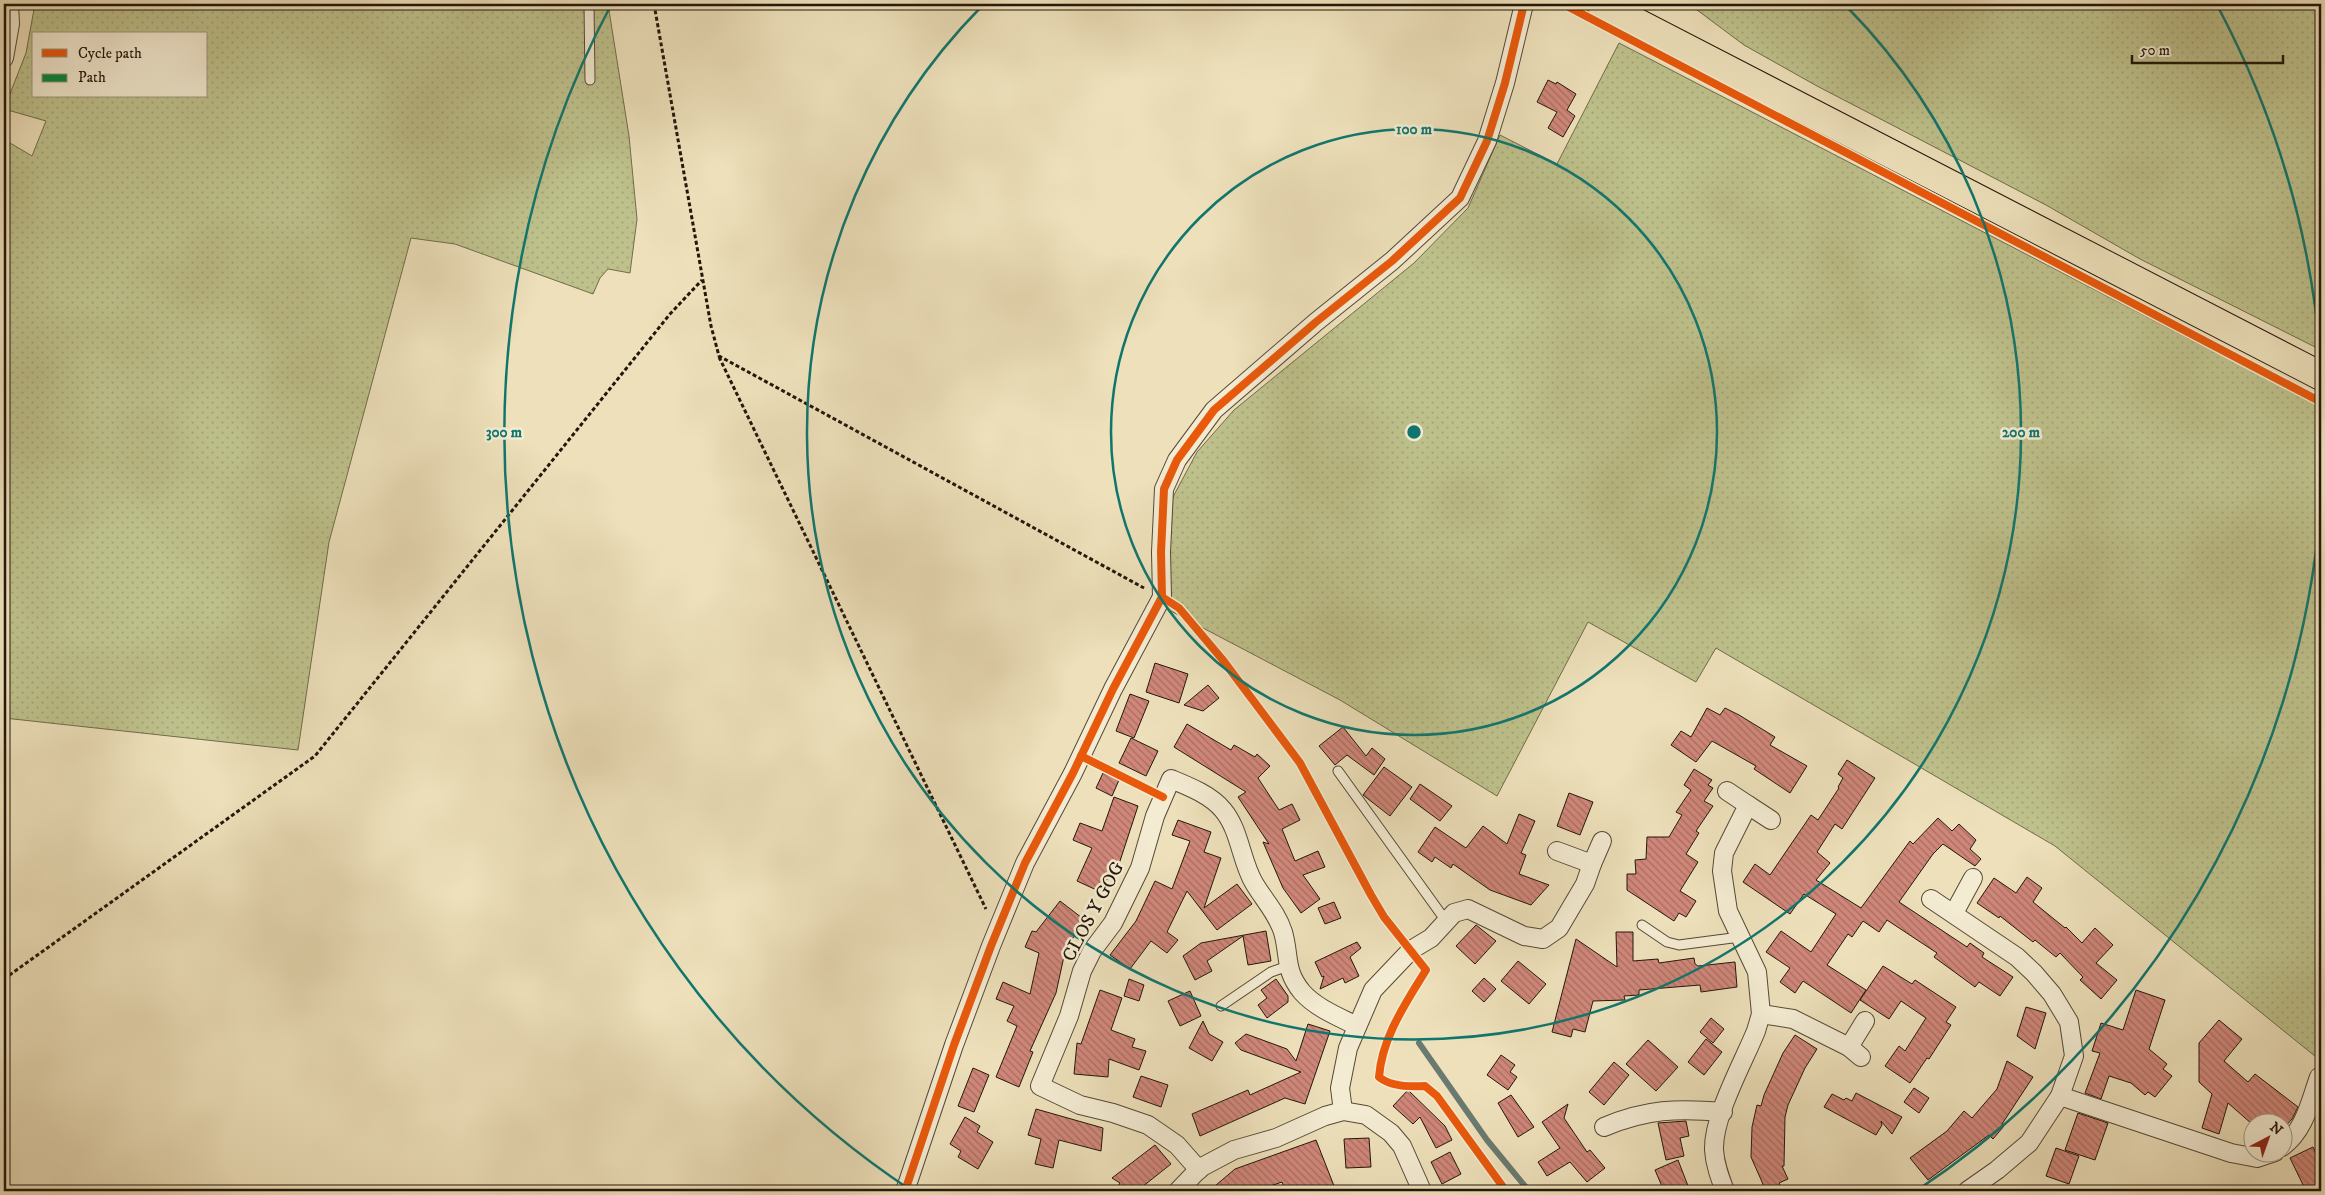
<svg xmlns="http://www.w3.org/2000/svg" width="2325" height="1195" viewBox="0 0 2325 1195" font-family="'IM FELL DW Pica',serif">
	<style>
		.grass { fill: url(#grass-dots); stroke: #706c4b; fill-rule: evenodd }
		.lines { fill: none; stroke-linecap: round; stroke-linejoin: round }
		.stream { stroke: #6a7a70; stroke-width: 6 }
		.building { fill: url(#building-back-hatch); stroke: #22170a }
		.service-casing { stroke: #554936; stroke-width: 11 }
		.minor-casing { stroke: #554936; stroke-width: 20 }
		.primary-casing { stroke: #22170a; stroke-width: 30 }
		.path { stroke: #22170a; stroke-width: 3; stroke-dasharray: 4 2.5; stroke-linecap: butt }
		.service { stroke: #f3ebd2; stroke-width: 9 }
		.minor { stroke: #f3ebd2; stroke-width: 18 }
		.primary { stroke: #ede0ba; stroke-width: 28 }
		.quiet { stroke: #00873e; stroke-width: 6; stroke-dasharray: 12 6; stroke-linecap: butt }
		.cycleway-casing { stroke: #f3ebd2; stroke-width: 11 }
		.cycleway { stroke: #e8590c; stroke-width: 8 }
		.ring { fill: none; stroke: #0f766e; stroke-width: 2.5 }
		.labels { text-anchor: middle; stroke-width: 5; stroke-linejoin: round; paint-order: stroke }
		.street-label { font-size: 19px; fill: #22170a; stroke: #f3ebd2 }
		.centre { fill: #0f766e; stroke: #f3ebd2; stroke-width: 2.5 }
		.ring-label { font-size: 15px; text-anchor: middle; font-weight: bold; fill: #0f766e; stroke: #f3ebd2; stroke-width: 5; stroke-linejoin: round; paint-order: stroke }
	</style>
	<defs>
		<pattern id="grass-dots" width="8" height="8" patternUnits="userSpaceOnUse" patternTransform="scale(1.25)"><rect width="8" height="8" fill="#bec18c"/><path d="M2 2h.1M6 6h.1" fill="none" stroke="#a3a577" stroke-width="1.8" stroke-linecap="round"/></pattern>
		<pattern id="building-back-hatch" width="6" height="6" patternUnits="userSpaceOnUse" patternTransform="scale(1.25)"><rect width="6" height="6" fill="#d0877a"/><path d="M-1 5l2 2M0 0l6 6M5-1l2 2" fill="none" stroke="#a86d62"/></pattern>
	</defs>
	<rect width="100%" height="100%" fill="#ede0ba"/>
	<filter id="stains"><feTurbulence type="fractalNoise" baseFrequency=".004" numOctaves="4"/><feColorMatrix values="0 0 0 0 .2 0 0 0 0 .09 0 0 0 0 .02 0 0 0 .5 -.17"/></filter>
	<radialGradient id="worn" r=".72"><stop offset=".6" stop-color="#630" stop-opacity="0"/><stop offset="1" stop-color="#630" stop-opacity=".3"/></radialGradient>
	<g class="grass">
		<path d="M35,4H608L629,136L637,219L630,273L608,269L600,278L593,294L455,244L411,238L329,542L298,750L4,718V143L5,140L32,156L46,121L4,109L26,53ZM34,34H206V96H34Z"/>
		<polygon points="1689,4 2321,4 2321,350 2140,259 2046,205 1817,86 1744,45"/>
		<polygon points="1619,43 2321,407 2321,1061 2055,846 1716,648 1696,682 1588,622 1497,796 1340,700 1165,608 1161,540 1174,495 1197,452 1234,410 1414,263 1468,208 1500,135 1557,164"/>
	</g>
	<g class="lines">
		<polyline class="stream" points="1419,1043 1487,1140 1529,1191"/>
	</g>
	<g class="building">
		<polygon points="1548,80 1556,84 1557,82 1576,94 1567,110 1575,116 1563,137 1548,128 1557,112 1537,102"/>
		<polygon points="1155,663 1188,674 1179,703 1146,692"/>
		<polygon points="1208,685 1219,698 1203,711 1184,705"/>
		<polygon points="1130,694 1149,701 1134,738 1116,731"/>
		<polygon points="1707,708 1720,715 1725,708 1739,715 1775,737 1770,745 1807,766 1790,793 1754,769 1756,766 1712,741 1696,762 1671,745 1681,731 1691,737"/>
		<polygon points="1187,724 1231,750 1234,745 1255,757 1257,754 1270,766 1258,778 1279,810 1292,804 1300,820 1282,829 1295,861 1318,851 1325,867 1303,875 1320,899 1301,913 1283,888 1263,842 1269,844 1238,797 1246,792 1174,747"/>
		<polygon points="1343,727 1366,756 1372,748 1385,759 1374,775 1347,755 1335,765 1319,746"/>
		<polygon points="1131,738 1158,751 1146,776 1119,763"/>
		<polygon points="1847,760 1875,778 1842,829 1835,824 1817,852 1830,863 1816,880 1861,908 1910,841 1913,844 1938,818 1952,831 1959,824 1976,840 1970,849 1981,859 1975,866 1943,844 1933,854 1899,902 1967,947 1970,943 1984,953 1982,957 2013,977 2000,996 1979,982 1975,987 1934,957 1937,953 1887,920 1879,932 1863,921 1852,937 1848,934 1827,965 1866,990 1851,1013 1803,981 1795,993 1780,982 1790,968 1766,952 1781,931 1811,952 1836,914 1804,894 1790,914 1743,882 1755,864 1770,875 1811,815 1818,820 1839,788 1838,787 1843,778 1838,774"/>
		<polygon points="1384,767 1412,787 1390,816 1363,795"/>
		<polygon points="1694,769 1712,780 1708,785 1713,788 1704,801 1713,806 1696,831 1699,833 1686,854 1698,862 1680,891 1696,901 1686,917 1679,913 1674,921 1627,890 1627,874 1636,874 1635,860 1646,859 1647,837 1669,837 1682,815 1676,812 1691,790 1684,785"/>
		<polygon points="1103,773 1119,780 1112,796 1096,788"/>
		<polygon points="1420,784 1452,806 1440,821 1410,799"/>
		<polygon points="1569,793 1593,802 1580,835 1557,826"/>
		<polygon points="1114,797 1138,806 1120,861 1112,877 1109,875 1101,892 1077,881 1092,848 1073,840 1080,823 1102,831"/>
		<polygon points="1519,814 1535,821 1521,853 1526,855 1519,874 1549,885 1531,905 1490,890 1453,864 1451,868 1435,857 1432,862 1418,852 1435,827 1466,848 1483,826 1507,844"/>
		<polygon points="1178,820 1211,832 1204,852 1221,858 1204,908 1237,884 1252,904 1217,930 1187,891 1167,932 1178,940 1167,953 1151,941 1130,969 1110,955 1136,921 1155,881 1172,889 1190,841 1172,835"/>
		<polygon points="2027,877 2042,888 2033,902 2065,928 2066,927 2082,943 2095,928 2113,945 2096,963 2117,980 2101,999 2080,980 2083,977 2060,953 2056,957 2035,940 2033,942 2000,916 1999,918 1977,903 1994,878 2016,893"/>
		<polygon points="1060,901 1086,921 1066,947 1056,993 1030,1051 1033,1052 1019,1087 996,1077 1017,1026 1007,1021 1014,1006 996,999 1003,982 1030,994 1039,953 1025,947 1032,931 1036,932"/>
		<polygon points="1334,902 1341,918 1325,924 1318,908"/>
		<polygon points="1476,925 1496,941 1475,964 1456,946"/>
		<polygon points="1266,931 1271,961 1248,965 1243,936 1207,961 1212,971 1195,980 1183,956 1201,943"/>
		<polygon points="1616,932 1633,932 1633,961 1658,959 1659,963 1694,958 1695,964 1698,966 1735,962 1737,987 1701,992 1700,985 1639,990 1639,995 1624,996 1625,1000 1593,1001 1585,1032 1573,1029 1571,1037 1552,1032 1576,939 1617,967"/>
		<polygon points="1357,942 1361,948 1350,957 1359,976 1345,983 1343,978 1320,989 1324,976 1322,977 1315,962"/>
		<polygon points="1518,961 1546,984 1529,1004 1501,981"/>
		<polygon points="1883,966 1912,984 1915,980 1956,1007 1946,1022 1951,1025 1929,1059 1927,1058 1910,1083 1885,1066 1899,1046 1905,1051 1926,1018 1901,1001 1889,1019 1860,1000"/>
		<polygon points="1484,978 1496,989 1484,1002 1472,991"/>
		<polygon points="1129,979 1144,985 1139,1001 1124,996"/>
		<polygon points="1276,979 1288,996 1288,1002 1267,1018 1258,1005 1267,998 1261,990"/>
		<polygon points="1100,990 1122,998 1111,1030 1135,1039 1132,1047 1146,1051 1139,1070 1109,1059 1108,1077 1074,1074 1077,1043 1081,1044"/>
		<polygon points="2136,990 2165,1000 2149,1049 2167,1064 2163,1069 2172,1076 2155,1097 2148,1092 2145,1095 2131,1083 2109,1076 2101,1099 2085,1093 2100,1053 2092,1051 2101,1023 2123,1030"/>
		<polygon points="1190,991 1201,1016 1180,1026 1168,1001"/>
		<polygon points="2026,1007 2046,1013 2035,1049 2017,1036"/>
		<polygon points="1711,1018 1724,1029 1713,1043 1700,1032"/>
		<polygon points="2219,1020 2242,1039 2224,1061 2248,1082 2255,1074 2298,1107 2292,1119 2282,1130 2282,1122 2252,1124 2228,1103 2219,1134 2202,1128 2212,1094 2199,1082 2199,1043"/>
		<polygon points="1203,1021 1209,1034 1223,1042 1212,1061 1189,1048"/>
		<polygon points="1308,1024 1330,1031 1305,1104 1285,1098 1200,1136 1192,1114 1248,1090 1250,1095 1301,1072 1241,1050 1235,1043 1246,1034 1287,1049 1296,1061"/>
		<polygon points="1795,1035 1817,1049 1805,1068 1788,1105 1785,1117 1784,1166 1782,1166 1788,1179 1779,1183 1783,1191 1766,1191 1751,1157 1752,1127 1757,1105 1761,1106 1764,1095 1783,1053"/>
		<polygon points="1706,1039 1722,1052 1704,1075 1688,1062"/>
		<polygon points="1648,1040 1678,1067 1656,1091 1626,1064"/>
		<polygon points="1501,1055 1515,1065 1510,1072 1517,1077 1508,1090 1487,1075"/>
		<polygon points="2007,1061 2033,1077 2002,1124 2004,1126 1993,1139 1989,1135 1928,1180 1910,1158 1947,1131 1964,1111 1972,1118 1997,1089"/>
		<polygon points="1614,1062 1629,1075 1604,1105 1589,1092"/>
		<polygon points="973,1068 989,1075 974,1112 958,1106"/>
		<polygon points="1141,1076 1168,1085 1161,1107 1133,1097"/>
		<polygon points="1914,1088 1929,1098 1919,1113 1904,1102"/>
		<polygon points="1408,1090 1445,1126 1452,1140 1436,1148 1420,1117 1413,1124 1393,1106"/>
		<polygon points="1856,1093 1902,1117 1892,1134 1881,1121 1882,1125 1876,1135 1824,1107 1832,1094 1844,1100 1846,1098 1852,1101"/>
		<polygon points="1511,1095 1534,1127 1518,1137 1498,1103"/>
		<polygon points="1568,1104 1564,1118 1587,1152 1590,1150 1605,1168 1587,1182 1570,1162 1547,1176 1538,1162 1560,1148 1542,1122"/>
		<polygon points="1036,1109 1103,1128 1101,1151 1059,1140 1053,1168 1035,1164 1041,1139 1028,1135"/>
		<polygon points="2078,1113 2108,1123 2095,1160 2065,1150"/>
		<polygon points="965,1117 980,1126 977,1132 993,1142 978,1169 958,1157 961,1151 950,1144"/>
		<polygon points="1686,1121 1689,1136 1680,1138 1684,1156 1666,1160 1658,1123"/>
		<polygon points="1369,1138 1371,1167 1346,1168 1344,1139"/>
		<polygon points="1316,1140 1336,1191 1286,1191 1282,1182 1256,1191 1209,1191 1235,1169"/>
		<polygon points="1155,1145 1171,1164 1137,1191 1115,1191 1120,1183 1112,1178"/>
		<polygon points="2313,1147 2321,1164 2321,1191 2306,1191 2290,1158"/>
		<polygon points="2056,1148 2079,1156 2069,1184 2046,1176"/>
		<polygon points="1450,1152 1461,1174 1442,1184 1431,1162"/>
		<polygon points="1678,1160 1690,1191 1664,1191 1655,1170"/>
	</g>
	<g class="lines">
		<g class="service-casing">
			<g id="service">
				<polyline points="589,4 590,80"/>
				<polyline points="1338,771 1446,921"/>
				<polyline points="1642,925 1667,942 1679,945 1740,937"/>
				<polyline points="1221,1006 1271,972 1288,966"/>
			</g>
		</g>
		<g class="minor-casing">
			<g id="minor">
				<polyline points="4,58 10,24 9,4"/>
				<polyline points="1748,805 1771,820"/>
				<polyline points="1592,864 1602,841"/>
				<polyline points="1931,899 2017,957 2034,973 2052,994 2069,1022 2074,1056 2060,1096 2029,1143 1997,1170 1967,1191"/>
				<polyline points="1954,913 1973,878"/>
				<polyline points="1761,1014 1793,1019 1849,1047 1861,1057"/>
				<polyline points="1849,1047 1865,1021"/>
				<polyline points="2060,1096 2231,1153 2257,1158 2275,1152"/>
				<polyline points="1343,1111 1340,1088 1348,1048 1373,990 1411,950 1431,938 1454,913 1468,909 1524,936 1543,939 1559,928 1585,884 1592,864 1557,851"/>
				<path d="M1604,1127C1646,1109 1678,1108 1723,1112"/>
				<path d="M2282,1147C2305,1130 2310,1102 2319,1077"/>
				<path d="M1199,1170L1177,1145L1148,1125L1113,1113L1080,1105L1040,1086L1069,1016L1082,971L1092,951L1113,923L1140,868L1155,816L1171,779C1188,786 1211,795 1223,810C1240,830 1241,861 1254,883C1264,900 1277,913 1283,932C1290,957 1284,970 1302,992C1316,1008 1339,1017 1357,1026"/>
				<polyline points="905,1191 954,1045 991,946 1025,863 1073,773 1113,689 1162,597 1161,552 1164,489 1177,460 1214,410 1316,322 1392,261 1460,198 1487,141 1505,83 1524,4"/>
				<polyline points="1178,1191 1200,1168 1234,1150 1276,1138 1325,1116 1343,1111 1366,1115 1391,1133 1402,1146 1422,1191"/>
				<path d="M1725,1191C1720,1178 1715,1165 1714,1150C1713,1116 1743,1063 1756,1031L1761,1014L1757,972L1728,911L1722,871L1724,853L1748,805L1727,791"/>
			</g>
		</g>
		<g class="primary-casing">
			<polyline id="primary" points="1601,4 2321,376"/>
		</g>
		<g class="path">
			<polyline points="654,4 711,326 719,356 1144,588"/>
			<polyline points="719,357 986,909"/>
			<polyline points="1178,607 1222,659 1300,763 1371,895 1400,936"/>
			<polyline points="4,979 315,756 670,314 702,280"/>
		</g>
		<use href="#service" class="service"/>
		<use href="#minor" class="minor"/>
		<use href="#primary" class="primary"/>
		<polyline class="quiet" points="2319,1077 2321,1066"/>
		<g class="cycleway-casing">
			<g id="cycleway">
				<polyline points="1563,4 2321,402"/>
				<path d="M1162,597L1179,608L1222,659L1300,763L1371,895L1384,917L1426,970C1406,1003 1382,1037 1379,1077C1391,1087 1410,1087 1425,1086L1437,1096L1506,1191"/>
				<polyline points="1081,756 1163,797"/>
				<polyline points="905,1191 954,1045 991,946 1025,863 1073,773 1113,689 1162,597 1161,552 1164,489 1177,460 1214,410 1316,322 1392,261 1460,198 1487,141 1505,83 1524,4"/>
			</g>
		</g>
		<use href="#cycleway" class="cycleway"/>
	</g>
	<g class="ring">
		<circle cx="1414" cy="432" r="303"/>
		<path d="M1847 7A607 607 0 1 1 981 7"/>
		<path d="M2321 503A910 910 0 0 1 1916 1191M912 1191A910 910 0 0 1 611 5M2217 5A910 910 0 0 1 2321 361"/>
	</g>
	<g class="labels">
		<g class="street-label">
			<text transform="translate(1092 911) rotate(-62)" y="7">CLOS Y GOG</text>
		</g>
	</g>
	<circle cx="1414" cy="432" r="8" class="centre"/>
	<g class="ring-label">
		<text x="1414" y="134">100 m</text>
		<text x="2021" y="437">200 m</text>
		<text x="504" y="437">300 m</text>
	</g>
	<rect width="2325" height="1195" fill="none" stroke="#ede0ba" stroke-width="20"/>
	<rect x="5" y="5" width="2315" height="1185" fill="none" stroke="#22170a" stroke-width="2.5"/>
	<rect x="10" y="10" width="2305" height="1175" fill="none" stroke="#22170a"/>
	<rect x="32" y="32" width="175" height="65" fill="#f3ebd2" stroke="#9f9682"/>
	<rect x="42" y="49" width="25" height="8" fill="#e8590c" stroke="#9f9682"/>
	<text x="78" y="58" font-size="15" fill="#22170a">Cycle path</text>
	<rect x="42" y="74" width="25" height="8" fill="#00873e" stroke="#9f9682"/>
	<text x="78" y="82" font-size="15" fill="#22170a">Path</text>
	<g transform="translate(2268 1138) rotate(41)"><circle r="24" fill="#f3ebd2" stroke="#9f9682"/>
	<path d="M0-4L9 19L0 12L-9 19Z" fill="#8f2418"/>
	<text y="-8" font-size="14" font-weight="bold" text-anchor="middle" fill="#22170a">N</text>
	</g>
	<path d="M2132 55v8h151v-8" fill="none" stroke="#22170a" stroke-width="2.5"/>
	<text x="2140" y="55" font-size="15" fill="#22170a" stroke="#f3ebd2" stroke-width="4" paint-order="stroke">50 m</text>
	<rect width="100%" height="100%" filter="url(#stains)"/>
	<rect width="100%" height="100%" fill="url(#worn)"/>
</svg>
